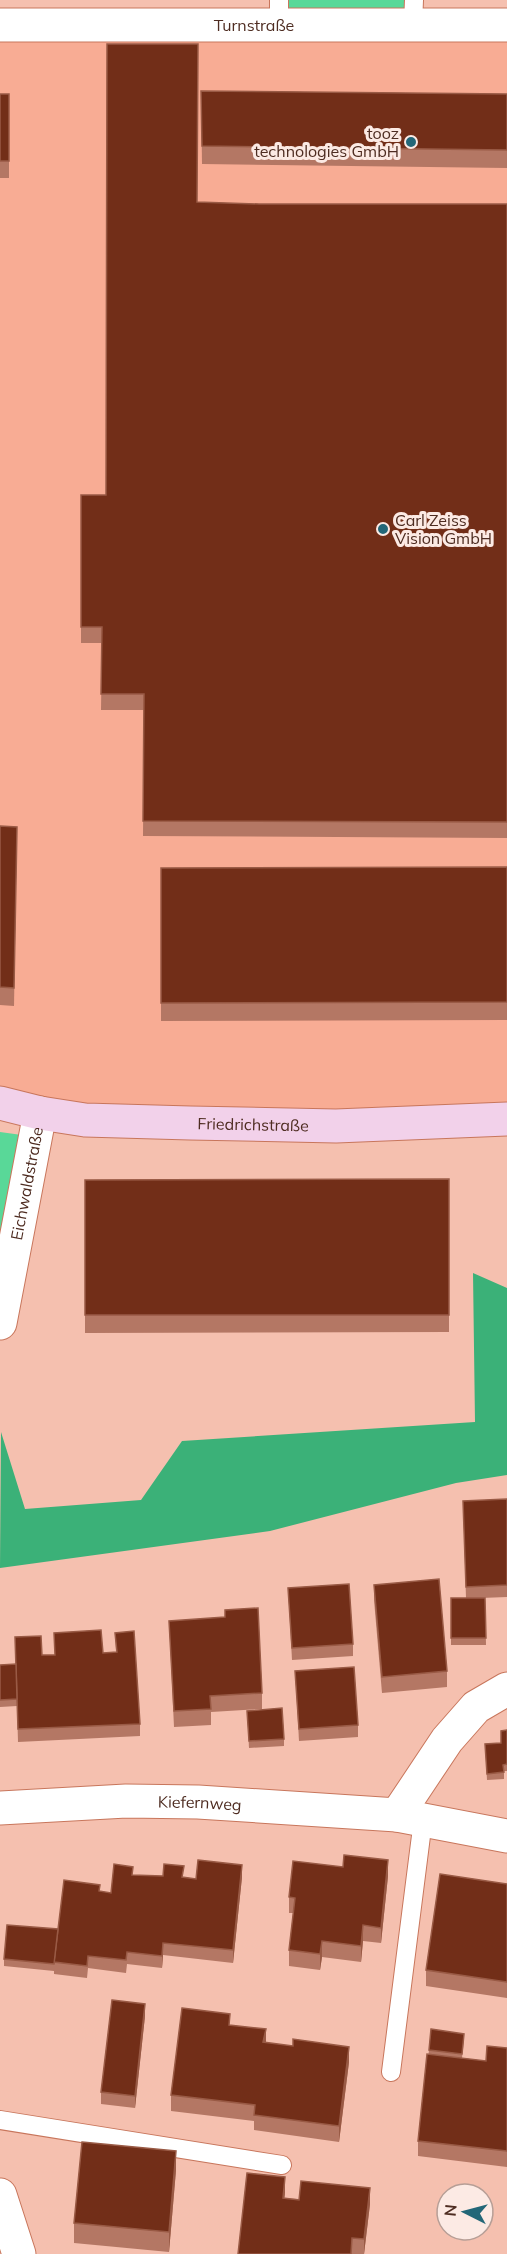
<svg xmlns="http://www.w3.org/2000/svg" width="507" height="2254" viewBox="0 0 507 2254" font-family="Mulish,sans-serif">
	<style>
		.built { fill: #f8ac94 }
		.green { fill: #59d898 }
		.forest { fill: #3bb178 }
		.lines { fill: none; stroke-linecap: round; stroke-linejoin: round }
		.lane-casing { stroke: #c8765c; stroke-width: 20 }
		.street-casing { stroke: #c8765c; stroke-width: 35 }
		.secondary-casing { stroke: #c8765c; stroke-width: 35 }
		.lane { stroke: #fff; stroke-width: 18 }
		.street { stroke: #fff; stroke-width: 33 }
		.secondary { stroke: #f2d1ea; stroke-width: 33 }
		.wall { fill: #b47764 }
		.shaded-wall { fill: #995a45 }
		.building { fill: #722e18; stroke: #995a45; stroke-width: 1.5 }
		.poi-dot { fill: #236778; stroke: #fceae4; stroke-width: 2 }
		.labels { text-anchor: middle; stroke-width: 6; stroke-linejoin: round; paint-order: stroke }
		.street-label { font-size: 16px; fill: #4e2c21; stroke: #fceae4 }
		.poi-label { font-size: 16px; fill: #4e2c21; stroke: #fceae4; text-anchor: end }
	</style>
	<rect width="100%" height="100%" fill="#f5c0af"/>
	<polygon class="built" points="0,26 507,35 507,1102 190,1123 0,1103"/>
	<g class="green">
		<rect x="288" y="0" width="116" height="9"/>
		<polygon points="0,1132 29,1136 0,1280"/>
	</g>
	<polygon class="forest" points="473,1273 507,1288 507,1475 456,1483 270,1531 0,1568 1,1432 25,1509 141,1500 182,1441 475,1422"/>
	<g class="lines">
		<g class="lane-casing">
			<g id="lane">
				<polyline points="279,25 279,0"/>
				<polyline points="413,25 414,0"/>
				<polyline points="391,2072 423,1820"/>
				<polyline points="0,2120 282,2165"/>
			</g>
		</g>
		<g class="street-casing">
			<g id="street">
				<path id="s1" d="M0,25H507"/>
				<path id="s2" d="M0,1323L40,1113"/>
				<path id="s3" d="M0,1808L126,1801L198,1802L397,1815L447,1740L476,1707L507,1689"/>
				<polyline points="397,1815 507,1836"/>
				<polyline points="0,2195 19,2254"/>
			</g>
		</g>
		<g class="secondary-casing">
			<g id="secondary">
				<path id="s4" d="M0,1103L40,1113L85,1120L190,1123L336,1126L507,1119"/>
			</g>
		</g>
		<use href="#lane" class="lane"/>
		<use href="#street" class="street"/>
		<use href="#secondary" class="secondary"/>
	</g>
	<g class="wall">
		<polygon points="201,91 507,94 507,168 202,164"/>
		<rect x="0" y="94" width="9" height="84"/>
		<polygon points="197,202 259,204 507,204 507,838 143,836 144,710 101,710 102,643 81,643 81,495 106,495"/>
		<polygon points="0,826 17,827 14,1006 0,1005"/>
		<polygon points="507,867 507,1020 161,1021 161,868"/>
		<polygon points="449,1179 449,1332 85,1333 85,1180"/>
		<polygon points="507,1499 507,1597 481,1598 485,1598 486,1645 451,1645 451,1598 466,1598 463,1501"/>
		<polygon points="374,1585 447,1671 447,1687 382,1693 374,1600"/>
		<polygon points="288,1588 353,1644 353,1656 292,1660"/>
		<polygon points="169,1621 262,1693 262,1709 211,1712 211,1725 174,1727"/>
		<polygon points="54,1633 103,1653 116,1652 115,1633 140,1724 140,1736 18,1742 17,1706 0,1707 0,1665 16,1664 42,1655 55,1655"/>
		<polygon points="295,1671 358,1725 358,1737 299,1741"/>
		<polygon points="247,1711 284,1739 284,1746 249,1748"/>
		<polygon points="507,1730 507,1771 504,1771 504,1779 487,1780 485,1744 501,1743"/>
		<polygon points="133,1875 184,1877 196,1879 242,1877 233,1963 163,1955 162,1968 127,1964 126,1973 88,1968 87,1978 54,1974 54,1971 4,1966 4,1959 58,1929 100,1891 111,1893"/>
		<polygon points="388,1876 381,1943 363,1941 361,1962 322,1957 320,1970 289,1966 289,1950 293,1913 289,1913 289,1897"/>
		<polygon points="507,1884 507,1998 426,1986 426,1970"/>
		<polygon points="145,2016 135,2108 101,2104 101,2092"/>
		<polygon points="230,2025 266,2042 349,2062 339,2142 254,2130 254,2121 171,2111 171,2095"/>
		<polygon points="464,2040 462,2058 486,2061 507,2048 507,2167 418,2156 418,2141 429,2050"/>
		<polygon points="176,2170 169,2252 74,2243 74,2223"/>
		<polygon points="285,2193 284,2198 370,2204 364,2254 238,2254"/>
	</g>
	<g class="shaded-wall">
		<polygon points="388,1860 388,1876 381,1943 381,1928"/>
		<polygon points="242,1865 242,1877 233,1963 233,1950"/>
		<polygon points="363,1925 363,1941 361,1962 361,1946"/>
		<polygon points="322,1941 322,1957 320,1970 320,1954"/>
		<polygon points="163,1943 163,1955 162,1968 162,1956"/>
		<polygon points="145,2004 145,2016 135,2108 135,2096"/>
		<polygon points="266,2029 266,2045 263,2042"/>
		<polygon points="349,2047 349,2062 339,2142 339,2126"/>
		<polygon points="176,2151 176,2170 169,2252 169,2232"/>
		<polygon points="285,2177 285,2193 283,2214 283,2198"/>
		<polygon points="370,2188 370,2204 364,2254 364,2239"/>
	</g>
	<g class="building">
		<polygon points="107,44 198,44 197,202 259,204 507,204 507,822 143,821 144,694 101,694 102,627 81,627 81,495 106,495"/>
		<polygon points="201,91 507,94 507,150 202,146"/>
		<rect x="0" y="94" width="9" height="67"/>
		<polygon points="0,826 17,827 14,988 0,987"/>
		<polygon points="507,867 507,1002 161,1003 161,868"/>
		<polygon points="449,1179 449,1315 85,1315 85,1180"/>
		<polygon points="507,1499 507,1585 466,1587 463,1501"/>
		<polygon points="439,1579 447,1671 382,1677 374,1585"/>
		<polygon points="349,1584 353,1644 292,1648 288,1588"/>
		<polygon points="451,1598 485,1598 486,1638 451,1638"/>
		<polygon points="258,1608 262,1693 210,1696 211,1709 174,1711 169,1621 225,1617 225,1610"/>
		<polygon points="101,1630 103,1653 117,1652 115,1633 134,1631 140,1724 18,1729 15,1637 41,1636 42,1655 55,1655 54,1633"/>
		<polygon points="16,1664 17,1699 0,1700 0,1665"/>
		<polygon points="354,1667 358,1725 299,1729 295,1671"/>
		<polygon points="282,1708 284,1739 249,1741 247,1711"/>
		<polygon points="507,1730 507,1764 503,1765 504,1772 487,1774 485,1744 501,1743 501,1731"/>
		<polygon points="344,1855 388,1860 381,1928 363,1925 361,1946 322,1941 320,1954 289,1950 295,1898 289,1897 293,1861 343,1867"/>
		<polygon points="198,1860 242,1865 233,1950 163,1943 162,1956 127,1952 126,1960 88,1956 87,1966 54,1962 64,1880 100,1885 99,1891 111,1893 114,1864 133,1867 132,1875 163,1876 164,1864 184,1866 182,1877 196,1879"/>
		<polygon points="440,1874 507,1884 507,1982 426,1970"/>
		<polygon points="7,1925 58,1929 54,1964 4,1959"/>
		<polygon points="112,2000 145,2004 135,2096 101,2092"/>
		<polygon points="182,2008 230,2014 229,2025 266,2029 263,2042 293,2046 293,2039 349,2047 339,2126 254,2115 255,2105 171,2095"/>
		<polygon points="431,2029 464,2034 462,2054 429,2050"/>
		<polygon points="487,2046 507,2048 507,2151 418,2141 427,2054 486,2061"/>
		<polygon points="82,2142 176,2151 169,2232 74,2223"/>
		<polygon points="247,2173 285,2177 283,2198 299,2200 301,2181 370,2188 364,2239 352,2238 351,2254 238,2254"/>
	</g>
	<g class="poi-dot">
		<circle cx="411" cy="142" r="6"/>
		<circle cx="383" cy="529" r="6"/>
	</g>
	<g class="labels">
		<g class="street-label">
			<text dy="6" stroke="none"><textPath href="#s1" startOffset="254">Turnstraße</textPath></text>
			<text dy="6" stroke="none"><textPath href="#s4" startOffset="255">Friedrichstraße</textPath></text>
			<text dy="6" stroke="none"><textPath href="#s2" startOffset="142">Eichwaldstraße</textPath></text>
			<text dy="6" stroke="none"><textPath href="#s3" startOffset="200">Kiefernweg</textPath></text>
		</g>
		<g class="poi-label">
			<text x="399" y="139">tooz<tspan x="399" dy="18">technologies GmbH</tspan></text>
			<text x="395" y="526" text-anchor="start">Carl Zeiss<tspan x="395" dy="18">Vision GmbH</tspan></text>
		</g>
	</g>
	<g transform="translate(465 2212) rotate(276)"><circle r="28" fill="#fceae4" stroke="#b69e96" stroke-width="1.5"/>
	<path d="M0-4.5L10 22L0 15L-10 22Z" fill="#236778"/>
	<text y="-9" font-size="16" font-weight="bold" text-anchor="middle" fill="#4e2c21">N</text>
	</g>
</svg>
